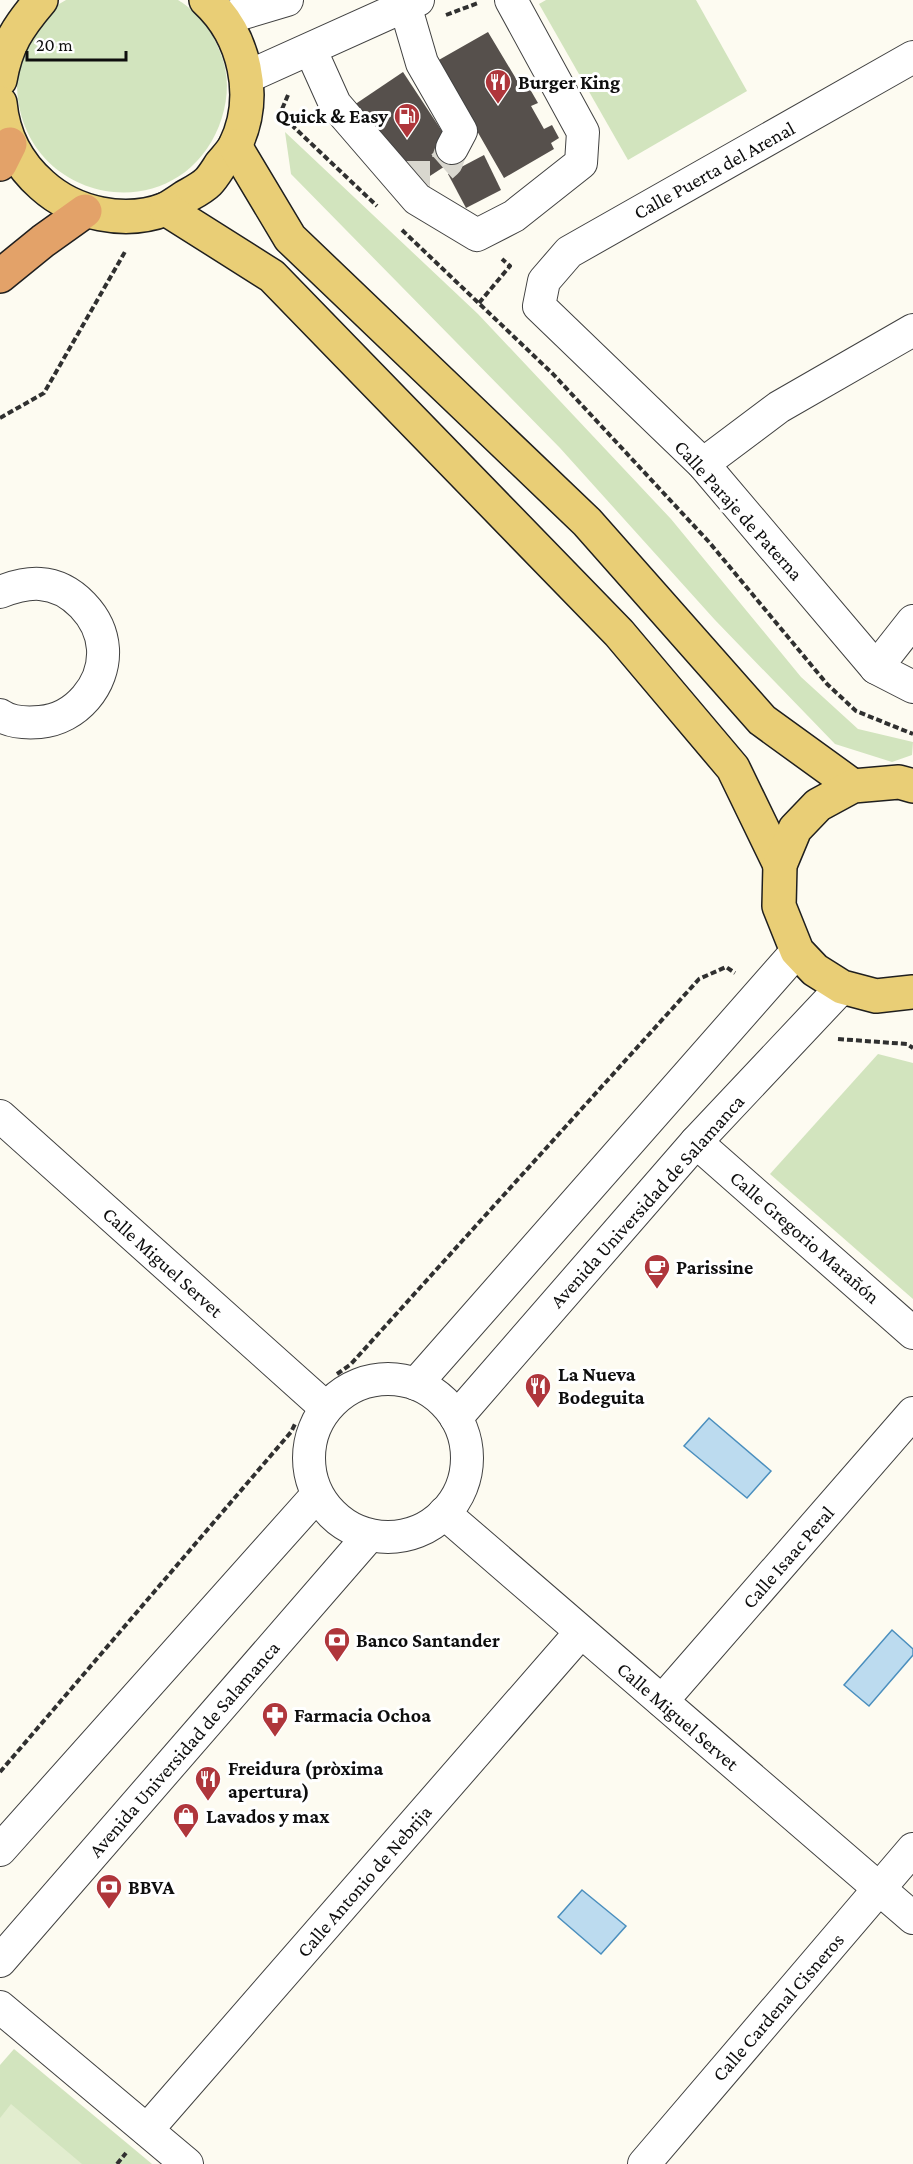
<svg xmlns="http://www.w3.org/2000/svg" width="913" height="2164" viewBox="0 0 913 2164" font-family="'Crimson Pro',serif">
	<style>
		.green { fill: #d2e4be }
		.pitch { fill: #e2edcf }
		.water { fill: #bcdbef; stroke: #4b8fbe; stroke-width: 1.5 }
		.building { fill: #56504c }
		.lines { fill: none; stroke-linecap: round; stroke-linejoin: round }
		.minor-tunnel { stroke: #d9d7cf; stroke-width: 32; stroke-dasharray: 32 16; stroke-linecap: butt }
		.minor-casing { stroke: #414141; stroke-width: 34 }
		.major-casing { stroke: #1f1f1f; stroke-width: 36 }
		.highway-casing { stroke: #1f1f1f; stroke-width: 36 }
		.path { stroke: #303030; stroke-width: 4; stroke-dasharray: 6 3; stroke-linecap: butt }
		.minor { stroke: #fff; stroke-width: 32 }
		.major { stroke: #e9ce76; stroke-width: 33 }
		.highway { stroke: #e3a269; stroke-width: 33 }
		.labels { text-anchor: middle; stroke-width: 6; stroke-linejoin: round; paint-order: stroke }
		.poi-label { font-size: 20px; font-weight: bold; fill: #0e0e0e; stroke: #fff; text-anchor: start }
		.street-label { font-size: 20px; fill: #0e0e0e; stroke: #fff }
	</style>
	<rect width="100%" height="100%" fill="#fdfbf1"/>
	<g class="green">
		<path d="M66,0H178C202,15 214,34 223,60C230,82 227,105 219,126C176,233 21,204 17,87C16,57 38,14 66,0Z"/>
		<polygon points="546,0 696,0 747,91 628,160 539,4"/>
		<polygon points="285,132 478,314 671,519 801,677 858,729 913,742 912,755 892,762 835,744 715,620 560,448 291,174"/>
		<polygon points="878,1054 913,1063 913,1299 770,1174"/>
		<polygon points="14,2049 152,2164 0,2164 0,2065"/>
	</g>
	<polygon class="pitch" points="11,2104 82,2164 0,2164 0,2118"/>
	<g class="water">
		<polygon points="709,1418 771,1471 747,1498 684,1446"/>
		<polygon points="892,1630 913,1649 913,1655 869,1706 844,1685"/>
		<polygon points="582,1890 626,1926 601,1954 558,1917"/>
	</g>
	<g class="building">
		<polygon points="488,32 521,87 527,84 538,103 531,106 544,129 552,125 559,138 551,143 554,149 504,178 437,61"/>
		<polygon points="403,72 459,157 410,189 354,105"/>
		<polygon points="484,155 501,190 466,208 448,174"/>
	</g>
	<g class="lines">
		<polyline class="minor-tunnel" points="398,177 430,177 447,162 452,148"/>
		<g class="minor-casing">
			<g id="minor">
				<polyline points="405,5 422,63 461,131 452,148"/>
				<polyline points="223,19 287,0"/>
				<polyline points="913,57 569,252 544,281 539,306 703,464 876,668 913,687"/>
				<polyline points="317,64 335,104 417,199 477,235 514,216 581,163 583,132 511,0"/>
				<polyline points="247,77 418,0"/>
				<polyline points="703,464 779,407 913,330"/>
				<path d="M0,592C13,587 26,583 40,584C72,586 101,617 103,649C105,685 76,719 40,722C27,723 11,723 0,715"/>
				<polyline points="876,668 913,621"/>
				<polyline points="0,1116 326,1408"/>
				<polyline points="696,1142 913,1333"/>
				<circle cx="388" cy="1458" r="79"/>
				<polyline points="416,1384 797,951"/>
				<polyline points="456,1418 696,1142 842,987"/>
				<polyline points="444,1513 913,1918"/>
				<polyline points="662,1701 913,1413"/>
				<polyline points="0,1850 317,1495"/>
				<polyline points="0,1961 368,1537"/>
				<polyline points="0,2007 187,2164"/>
				<polyline points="147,2130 581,1632"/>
				<polyline points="644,2164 913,1849"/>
			</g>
		</g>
		<g class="major-casing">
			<g id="major">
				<path d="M0,80C6,45 18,27 41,0"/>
				<path d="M0,103C3,135 18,164 42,185C74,214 125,225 166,209C172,206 179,201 185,197C192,193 202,188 208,182C213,177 217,170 221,164C226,158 232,152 235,146C259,97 245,36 206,0"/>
				<polyline points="235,146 290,238 587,522 762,720 853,786"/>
				<polyline points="166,209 272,276 619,633 733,768 780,865"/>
				<polyline points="913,786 899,782 853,786 818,805 795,829 780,865 779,906 797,951 815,970 842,987 876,996 913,992"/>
			</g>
		</g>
		<g class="highway-casing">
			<g id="highway">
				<polyline points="0,164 10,144"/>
				<polyline points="0,276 43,241 85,211"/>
			</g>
		</g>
		<g class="path">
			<polyline points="446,15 478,3"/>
			<polyline points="288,95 280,114 377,206"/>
			<polyline points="402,230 553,374 709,542 827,684 856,711 913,734"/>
			<polyline points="479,303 510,266 502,259"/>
			<polyline points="0,418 44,393 126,250"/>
			<polyline points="838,1039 907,1044 913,1048"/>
			<polyline points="337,1374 351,1364 699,979 726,967 735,973"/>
			<polyline points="0,1772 291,1432 296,1422"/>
			<polyline points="117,2164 126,2153"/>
		</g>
		<use href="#minor" class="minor"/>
		<use href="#major" class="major"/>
		<use href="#highway" class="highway"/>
	</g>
	<defs>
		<g id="restaurant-pin" transform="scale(1.35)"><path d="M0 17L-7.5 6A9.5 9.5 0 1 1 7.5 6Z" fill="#af363b" stroke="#fff"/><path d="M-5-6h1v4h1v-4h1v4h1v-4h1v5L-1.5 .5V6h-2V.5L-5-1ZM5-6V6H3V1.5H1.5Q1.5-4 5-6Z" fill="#fff"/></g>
		<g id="fuel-pin" transform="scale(1.35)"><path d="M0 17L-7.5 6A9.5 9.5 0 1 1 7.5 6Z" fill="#af363b" stroke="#fff"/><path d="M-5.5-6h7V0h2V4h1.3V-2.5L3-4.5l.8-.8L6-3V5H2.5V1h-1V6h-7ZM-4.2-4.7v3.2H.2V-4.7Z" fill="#fff"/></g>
		<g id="cafe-pin" transform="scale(1.35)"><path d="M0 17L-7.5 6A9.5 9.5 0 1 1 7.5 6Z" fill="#af363b" stroke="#fff"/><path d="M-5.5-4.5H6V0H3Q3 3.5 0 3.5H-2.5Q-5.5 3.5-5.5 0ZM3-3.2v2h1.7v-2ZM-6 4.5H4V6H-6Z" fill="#fff"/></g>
		<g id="bank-pin" transform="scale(1.35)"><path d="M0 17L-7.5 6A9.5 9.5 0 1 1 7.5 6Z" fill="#af363b" stroke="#fff"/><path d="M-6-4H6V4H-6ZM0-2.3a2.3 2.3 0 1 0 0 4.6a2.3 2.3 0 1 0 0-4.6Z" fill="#fff"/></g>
		<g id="pharmacy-pin" transform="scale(1.35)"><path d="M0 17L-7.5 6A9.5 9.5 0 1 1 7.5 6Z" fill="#af363b" stroke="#fff"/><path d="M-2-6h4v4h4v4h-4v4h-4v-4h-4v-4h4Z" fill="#fff"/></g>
		<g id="shop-pin" transform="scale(1.35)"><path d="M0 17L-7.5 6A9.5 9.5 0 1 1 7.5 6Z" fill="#af363b" stroke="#fff"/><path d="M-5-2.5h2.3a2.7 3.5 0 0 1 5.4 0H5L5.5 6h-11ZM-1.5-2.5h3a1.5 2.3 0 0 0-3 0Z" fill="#fff"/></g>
	</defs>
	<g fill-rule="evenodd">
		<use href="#restaurant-pin" x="498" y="82"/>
		<use href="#fuel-pin" x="407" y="116"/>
		<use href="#cafe-pin" x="657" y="1267"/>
		<use href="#restaurant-pin" x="538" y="1386"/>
		<use href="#bank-pin" x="337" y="1640"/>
		<use href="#pharmacy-pin" x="275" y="1715"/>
		<use href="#restaurant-pin" x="208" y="1779"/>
		<use href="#shop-pin" x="186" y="1816"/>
		<use href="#bank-pin" x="109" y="1887"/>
	</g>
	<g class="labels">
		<g class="poi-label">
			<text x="518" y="89">Burger King</text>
			<text x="388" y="123" text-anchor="end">Quick &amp; Easy</text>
			<text x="676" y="1274">Parissine</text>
			<text x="558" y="1381">La Nueva<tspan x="558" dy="23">Bodeguita</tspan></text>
			<text x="356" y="1647">Banco Santander</text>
			<text x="294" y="1722">Farmacia Ochoa</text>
			<text x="228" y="1775">Freidura (pròxima<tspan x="228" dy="23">apertura)</tspan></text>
			<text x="206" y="1823">Lavados y max</text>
			<text x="128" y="1894">BBVA</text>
		</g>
		<g class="street-label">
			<text transform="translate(714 170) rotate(-29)" y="7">Calle Puerta del Arenal</text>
			<text transform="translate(739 510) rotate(48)" y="7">Calle Paraje de Paterna</text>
			<text transform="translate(647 1201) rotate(-48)" y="7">Avenida Universidad de Salamanca</text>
			<text transform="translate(805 1237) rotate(41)" y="7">Calle Gregorio Marañón</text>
			<text transform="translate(163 1262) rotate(42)" y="7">Calle Miguel Servet</text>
			<text transform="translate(788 1557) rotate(-49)" y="7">Calle Isaac Peral</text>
			<text transform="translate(678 1716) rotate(41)" y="7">Calle Miguel Servet</text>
			<text transform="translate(184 1749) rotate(-49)" y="7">Avenida Universidad de Salamanca</text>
			<text transform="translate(364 1881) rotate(-49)" y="7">Calle Antonio de Nebrija</text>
			<text transform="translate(778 2007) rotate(-49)" y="7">Calle Cardenal Cisneros</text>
		</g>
	</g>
	<path d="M27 51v9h99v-9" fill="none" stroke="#0e0e0e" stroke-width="3"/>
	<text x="36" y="51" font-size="18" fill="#0e0e0e" stroke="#ffffff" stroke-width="4.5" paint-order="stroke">20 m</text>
</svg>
